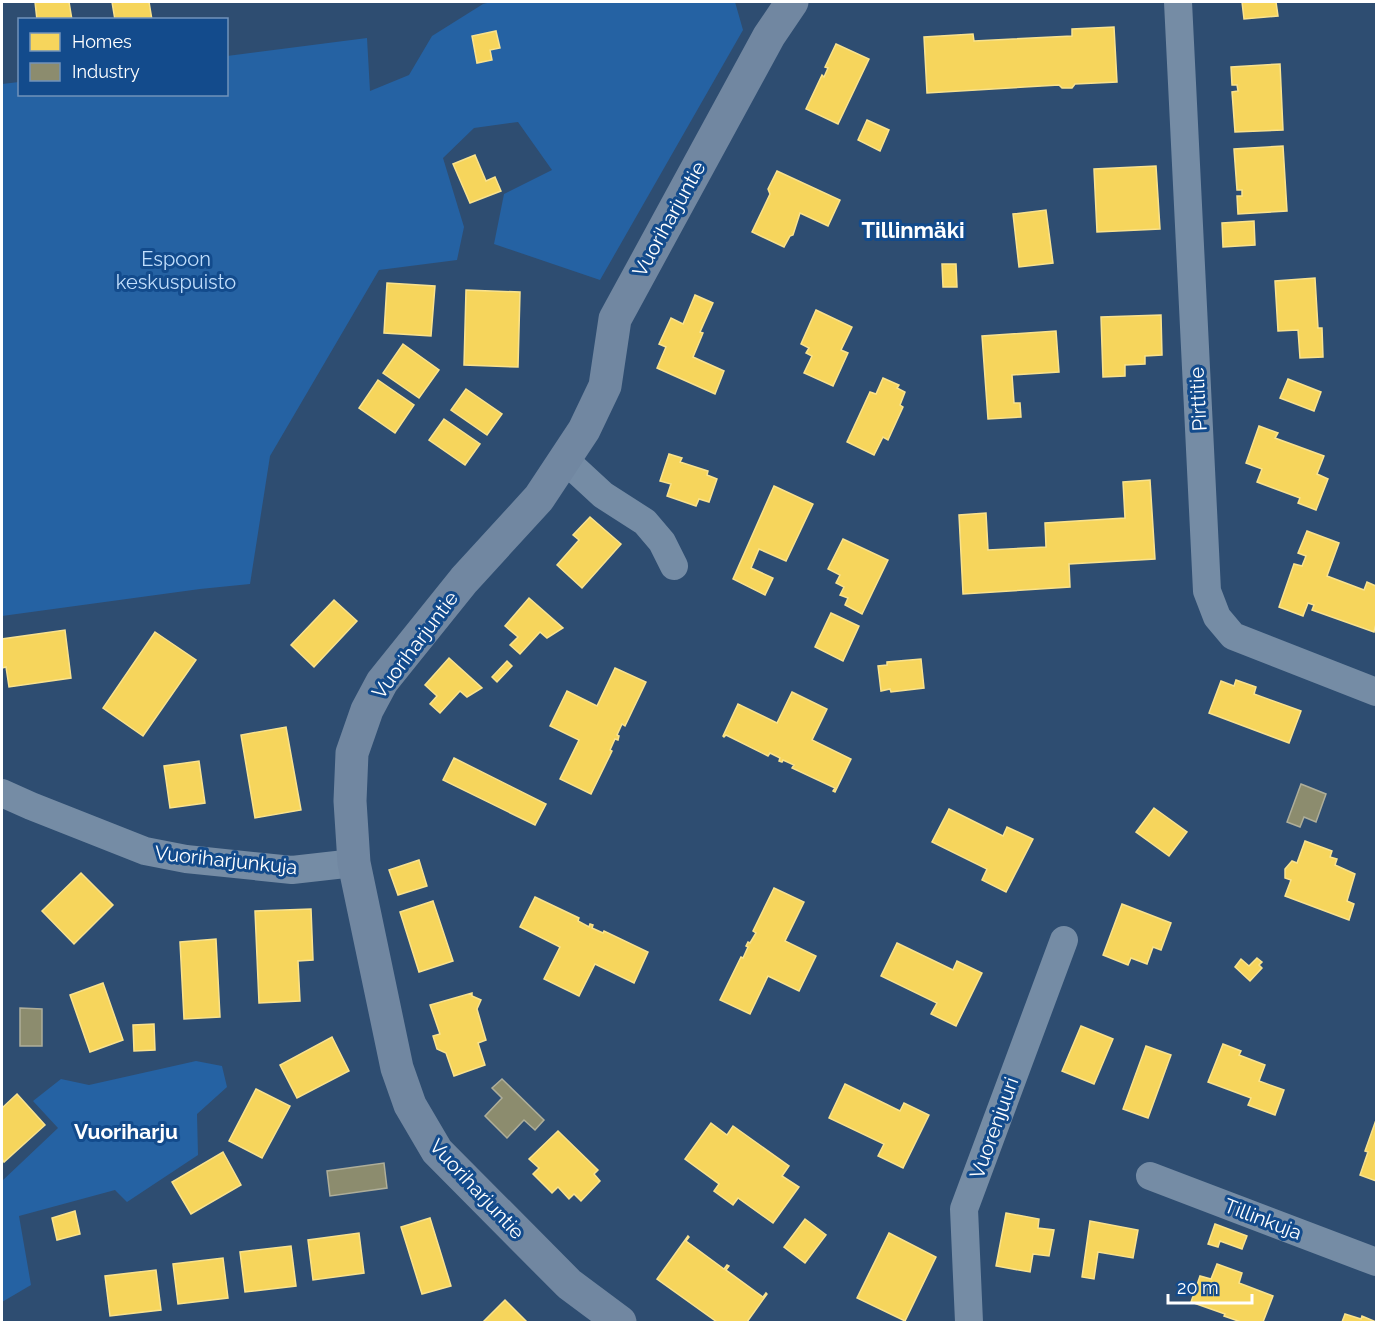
<svg xmlns="http://www.w3.org/2000/svg" width="1378" height="1324" viewBox="0 0 1378 1324" font-family="Raleway,sans-serif">
	<style>
		.green { fill: #2562a3 }
		.homes { fill: #f6d55c; stroke: #f9e28d; stroke-width: 1.5 }
		.industry { fill: #8c8c6e; stroke: #aeae9a; stroke-width: 1.5 }
		.lines { fill: none; stroke-linecap: round; stroke-linejoin: round }
		.street { stroke: #758ca5; stroke-width: 28 }
		.secondary { stroke: #7187a1; stroke-width: 33 }
		.labels { text-anchor: middle; stroke-width: 6; stroke-linejoin: round; paint-order: stroke }
		.street-label { font-size: 20px; fill: #fff; stroke: #134b8c }
		.park-label { font-size: 20px; fill: #c1defc; stroke: #134b8c }
		.neighbourhood-label { font-size: 21px; font-weight: bold; fill: #fff; stroke: #134b8c }
		.quarter-label { font-size: 22px; font-weight: bold; fill: #fff; stroke: #134b8c }
	</style>
	<rect width="100%" height="100%" fill="#2e4d71"/>
	<g class="green">
		<polygon points="491,2 735,2 743,30 600,280 494,244 504,194 552,170 518,122 474,128 443,158 464,227 457,260 379,270 270,456 250,584 200,589 2,616 2,84 19,82 20,94 226,94 227,56 367,38 370,91 409,75 432,36 483,4"/>
		<polygon points="196,1061 222,1066 227,1087 197,1114 198,1155 127,1202 115,1190 19,1216 31,1285 2,1302 2,1181 58,1128 33,1101 61,1079 89,1085"/>
	</g>
	<g class="homes">
		<polygon points="35,2 69,2 72,20 37,20"/>
		<polygon points="112,2 149,2 152,20 115,20"/>
		<polygon points="1242,2 1276,2 1278,16 1244,19"/>
		<polygon points="1114,27 1117,82 1075,84 1072,88 1062,88 1059,85 927,93 924,37 973,34 974,41 1072,36 1072,29"/>
		<polygon points="496,31 500,48 490,50 492,60 477,63 472,36"/>
		<polygon points="836,44 869,59 838,124 806,109 822,75 824,77 828,68 825,67"/>
		<polygon points="1280,64 1283,130 1235,132 1232,92 1238,91 1237,85 1232,85 1231,67"/>
		<polygon points="867,120 889,130 880,151 858,140"/>
		<polygon points="1283,146 1287,211 1238,214 1237,196 1242,196 1242,190 1237,190 1234,149"/>
		<polygon points="475,155 486,181 495,177 501,191 470,203 453,164"/>
		<polygon points="1156,166 1160,229 1097,232 1094,169"/>
		<polygon points="777,171 840,200 828,226 800,213 793,235 790,236 784,247 752,232 770,194 768,189"/>
		<polygon points="1046,210 1053,263 1019,267 1013,214"/>
		<polygon points="1254,221 1255,245 1223,247 1222,223"/>
		<polygon points="942,264 956,264 957,287 943,287"/>
		<polygon points="1315,278 1318,328 1322,328 1323,357 1300,358 1298,330 1278,331 1275,281"/>
		<polygon points="387,283 435,286 431,336 384,333"/>
		<polygon points="466,290 520,292 518,367 464,365"/>
		<polygon points="695,295 713,303 700,332 703,333 693,357 724,371 715,394 657,368 666,347 659,344 671,318 683,324"/>
		<polygon points="816,310 852,327 841,350 848,353 833,386 804,373 812,356 806,353 809,348 801,344"/>
		<polygon points="1161,315 1162,355 1145,356 1145,364 1125,365 1125,376 1103,377 1101,317"/>
		<polygon points="1056,331 1059,372 1012,375 1014,403 1020,403 1021,417 988,419 982,336"/>
		<polygon points="403,344 439,370 419,398 383,373"/>
		<polygon points="883,378 899,385 897,388 905,392 900,405 903,407 888,440 883,437 874,455 847,442 870,392 876,394"/>
		<polygon points="1288,379 1321,392 1314,411 1280,398"/>
		<polygon points="378,380 414,405 395,433 359,408"/>
		<polygon points="466,389 502,414 487,435 451,410"/>
		<polygon points="444,419 480,444 465,465 429,440"/>
		<polygon points="1259,426 1278,433 1275,438 1324,456 1317,474 1328,479 1316,510 1298,503 1300,498 1257,482 1262,469 1246,463"/>
		<polygon points="669,454 682,458 680,462 708,471 707,475 717,479 709,502 699,499 696,506 667,496 671,484 660,481"/>
		<polygon points="1150,480 1155,559 1069,564 1070,587 963,594 959,515 986,513 988,550 1046,547 1045,523 1125,518 1123,482"/>
		<polygon points="774,486 813,504 786,561 759,549 751,568 773,578 765,595 733,579"/>
		<polygon points="590,517 621,544 582,588 557,565 579,540 573,535"/>
		<polygon points="1307,531 1339,543 1327,576 1364,590 1367,582 1376,586 1376,624 1374,632 1312,610 1314,605 1308,603 1303,616 1279,607 1294,564 1302,566 1306,556 1298,553"/>
		<polygon points="843,539 888,560 862,614 845,605 848,598 840,595 844,587 836,583 840,575 828,569"/>
		<polygon points="529,598 563,628 547,638 540,632 520,654 510,645 518,637 505,626"/>
		<polygon points="334,600 357,621 314,667 291,645"/>
		<polygon points="831,613 859,626 843,661 815,647"/>
		<polygon points="65,630 71,678 9,687 6,667 2,668 2,639"/>
		<polygon points="155,632 196,660 143,736 103,708"/>
		<polygon points="449,658 482,688 467,697 460,691 440,713 430,704 437,696 425,685"/>
		<polygon points="921,659 924,688 891,692 890,689 881,691 878,666 887,665 887,662"/>
		<polygon points="507,661 512,666 497,682 492,677"/>
		<polygon points="615,668 646,682 625,726 622,724 617,735 619,736 618,740 615,739 610,750 612,751 591,794 560,779 579,740 550,726 567,691 597,706"/>
		<polygon points="1236,680 1256,687 1254,694 1301,711 1289,743 1209,713 1221,681 1234,686"/>
		<polygon points="792,692 827,709 812,740 851,759 835,792 833,791 835,788 792,768 794,765 783,760 782,762 779,761 780,758 770,753 768,756 726,735 724,737 723,736 738,704 777,723"/>
		<polygon points="286,727 301,810 255,818 241,735"/>
		<polygon points="454,758 546,804 535,825 443,780"/>
		<polygon points="199,761 205,803 170,808 164,766"/>
		<polygon points="1154,808 1187,832 1169,856 1136,832"/>
		<polygon points="949,809 1003,836 1007,827 1033,839 1006,892 982,880 987,869 932,842"/>
		<polygon points="1305,841 1332,851 1330,857 1337,859 1335,865 1355,874 1347,901 1354,904 1349,920 1285,896 1291,880 1285,878 1285,869 1292,861 1297,863"/>
		<polygon points="419,860 427,886 398,895 389,870"/>
		<polygon points="81,873 113,905 74,944 42,911"/>
		<polygon points="774,888 804,902 785,941 816,956 799,991 768,976 750,1014 720,1000 741,957 743,958 748,947 746,946 748,942 750,943 756,933 753,931"/>
		<polygon points="535,897 579,918 578,921 589,927 590,924 593,925 592,928 603,933 604,931 648,952 634,983 595,964 579,996 544,979 560,947 520,927"/>
		<polygon points="433,901 453,961 419,972 400,912"/>
		<polygon points="1122,904 1171,923 1161,950 1153,947 1147,964 1131,958 1128,965 1103,955"/>
		<polygon points="311,909 313,960 298,961 300,1001 259,1003 255,911"/>
		<polygon points="216,939 220,1017 184,1019 180,942"/>
		<polygon points="897,943 953,970 957,961 982,973 956,1026 931,1014 937,1003 881,976"/>
		<polygon points="1257,958 1262,962 1259,965 1262,968 1250,981 1235,967 1241,959 1249,966"/>
		<polygon points="103,983 123,1040 90,1052 70,995"/>
		<polygon points="472,993 472,996 481,1000 477,1009 486,1040 478,1043 485,1065 454,1076 446,1053 437,1049 433,1036 440,1034 430,1005"/>
		<polygon points="154,1024 155,1050 134,1051 133,1025"/>
		<polygon points="1081,1026 1113,1039 1094,1084 1062,1071"/>
		<polygon points="332,1037 349,1071 297,1098 280,1065"/>
		<polygon points="1223,1044 1241,1051 1239,1055 1265,1065 1259,1081 1284,1090 1275,1115 1248,1105 1251,1098 1208,1082"/>
		<polygon points="1146,1046 1171,1055 1148,1118 1123,1109"/>
		<polygon points="845,1084 900,1111 904,1103 929,1115 903,1168 878,1156 884,1144 829,1118"/>
		<polygon points="256,1089 290,1106 262,1158 229,1141"/>
		<polygon points="17,1094 45,1125 4,1162 2,1159 2,1108"/>
		<polygon points="1376,1120 1376,1181 1360,1175 1368,1152 1365,1151"/>
		<polygon points="711,1123 727,1135 733,1126 789,1166 782,1176 799,1187 773,1223 738,1198 733,1205 714,1191 719,1184 685,1159"/>
		<polygon points="558,1131 598,1170 594,1174 600,1181 581,1201 574,1194 569,1199 558,1187 552,1193 533,1174 539,1168 529,1159"/>
		<polygon points="223,1152 241,1185 191,1214 172,1182"/>
		<polygon points="75,1211 80,1234 57,1240 52,1218"/>
		<polygon points="1006,1213 1039,1219 1038,1228 1054,1230 1049,1256 1033,1254 1030,1272 996,1266"/>
		<polygon points="430,1218 451,1286 422,1294 401,1227"/>
		<polygon points="805,1219 826,1235 805,1263 784,1247"/>
		<polygon points="1090,1221 1138,1230 1133,1258 1098,1252 1094,1279 1082,1277"/>
		<polygon points="1215,1224 1247,1236 1242,1249 1220,1241 1218,1247 1208,1244"/>
		<polygon points="359,1233 364,1273 313,1280 308,1240"/>
		<polygon points="889,1233 936,1257 905,1321 857,1298"/>
		<polygon points="688,1236 689,1237 686,1241 724,1269 727,1265 729,1266 726,1270 763,1297 766,1293 767,1294 747,1322 717,1322 657,1279"/>
		<polygon points="291,1246 296,1286 245,1292 240,1252"/>
		<polygon points="223,1258 228,1298 178,1304 173,1264"/>
		<polygon points="1217,1264 1242,1273 1239,1283 1273,1296 1263,1322 1241,1322 1224,1316 1225,1314 1191,1302 1200,1276 1211,1279"/>
		<polygon points="156,1270 161,1310 110,1316 105,1276"/>
		<polygon points="505,1300 527,1322 483,1322"/>
		<polygon points="1345,1314 1361,1319 1362,1316 1376,1322 1342,1322"/>
	</g>
	<g class="industry">
		<polygon points="1301,784 1326,794 1316,822 1304,817 1300,827 1287,822"/>
		<polygon points="20,1008 42,1009 42,1046 20,1046"/>
		<polygon points="502,1079 544,1120 535,1130 524,1120 507,1138 485,1116 502,1098 492,1088"/>
		<polygon points="384,1163 387,1188 330,1196 327,1171"/>
	</g>
	<g class="lines">
		<g class="street">
			<polyline points="1178,2 1207,591 1217,617 1233,636 1376,692"/>
			<polyline points="564,459 603,495 645,522 662,542 674,566"/>
			<polyline points="2,793 31,806 145,851 186,859 292,870 354,863"/>
			<polyline points="1150,1176 1376,1262"/>
			<polyline points="969,1322 964,1209 1064,940"/>
		</g>
		<polyline class="secondary" points="620,1322 569,1284 437,1151 410,1105 397,1068 354,863 350,801 352,753 367,710 382,682 464,580 539,498 584,430 605,386 615,319 769,36 792,2"/>
	</g>
	<g class="labels">
		<g class="street-label">
			<text transform="translate(669 219) rotate(-61)" y="7">Vuoriharjuntie</text>
			<text transform="translate(1198 399) rotate(-93)" y="7">Pirttitie</text>
			<text transform="translate(415 645) rotate(-53)" y="7">Vuoriharjuntie</text>
			<text transform="translate(226 860) rotate(6)" y="7">Vuoriharjunkuja</text>
			<text transform="translate(994 1128) rotate(-70)" y="7">Vuorenjuuri</text>
			<text transform="translate(477 1189) rotate(47)" y="7">Vuoriharjuntie</text>
			<text transform="translate(1263 1219) rotate(21)" y="7">Tillinkuja</text>
		</g>
		<g class="park-label">
			<text x="176" y="266">Espoon<tspan x="176" dy="23">keskuspuisto</tspan></text>
		</g>
		<g class="neighbourhood-label">
			<text x="126" y="1139">Vuoriharju</text>
		</g>
		<g class="quarter-label">
			<text x="913" y="238">Tillinmäki</text>
		</g>
	</g>
	<rect width="1378" height="1324" fill="none" stroke="#ffffff" stroke-width="6"/>
	<rect x="18" y="18" width="210" height="78" fill="#134b8c" stroke="#7193ba" stroke-width="1.5"/>
	<rect x="30" y="33" width="30" height="18" fill="#f6d55c" stroke="#7193ba" stroke-width="1.5"/>
	<text x="72" y="48" font-size="18" fill="#ffffff">Homes</text>
	<rect x="30" y="63" width="30" height="18" fill="#8c8c6e" stroke="#7193ba" stroke-width="1.5"/>
	<text x="72" y="78" font-size="18" fill="#ffffff">Industry</text>
	<path d="M1168 1294v9h84v-9" fill="none" stroke="#ffffff" stroke-width="3"/>
	<text x="1177" y="1294" font-size="18" fill="#ffffff" stroke="#134b8c" stroke-width="4.5" paint-order="stroke">20 m</text>
</svg>
